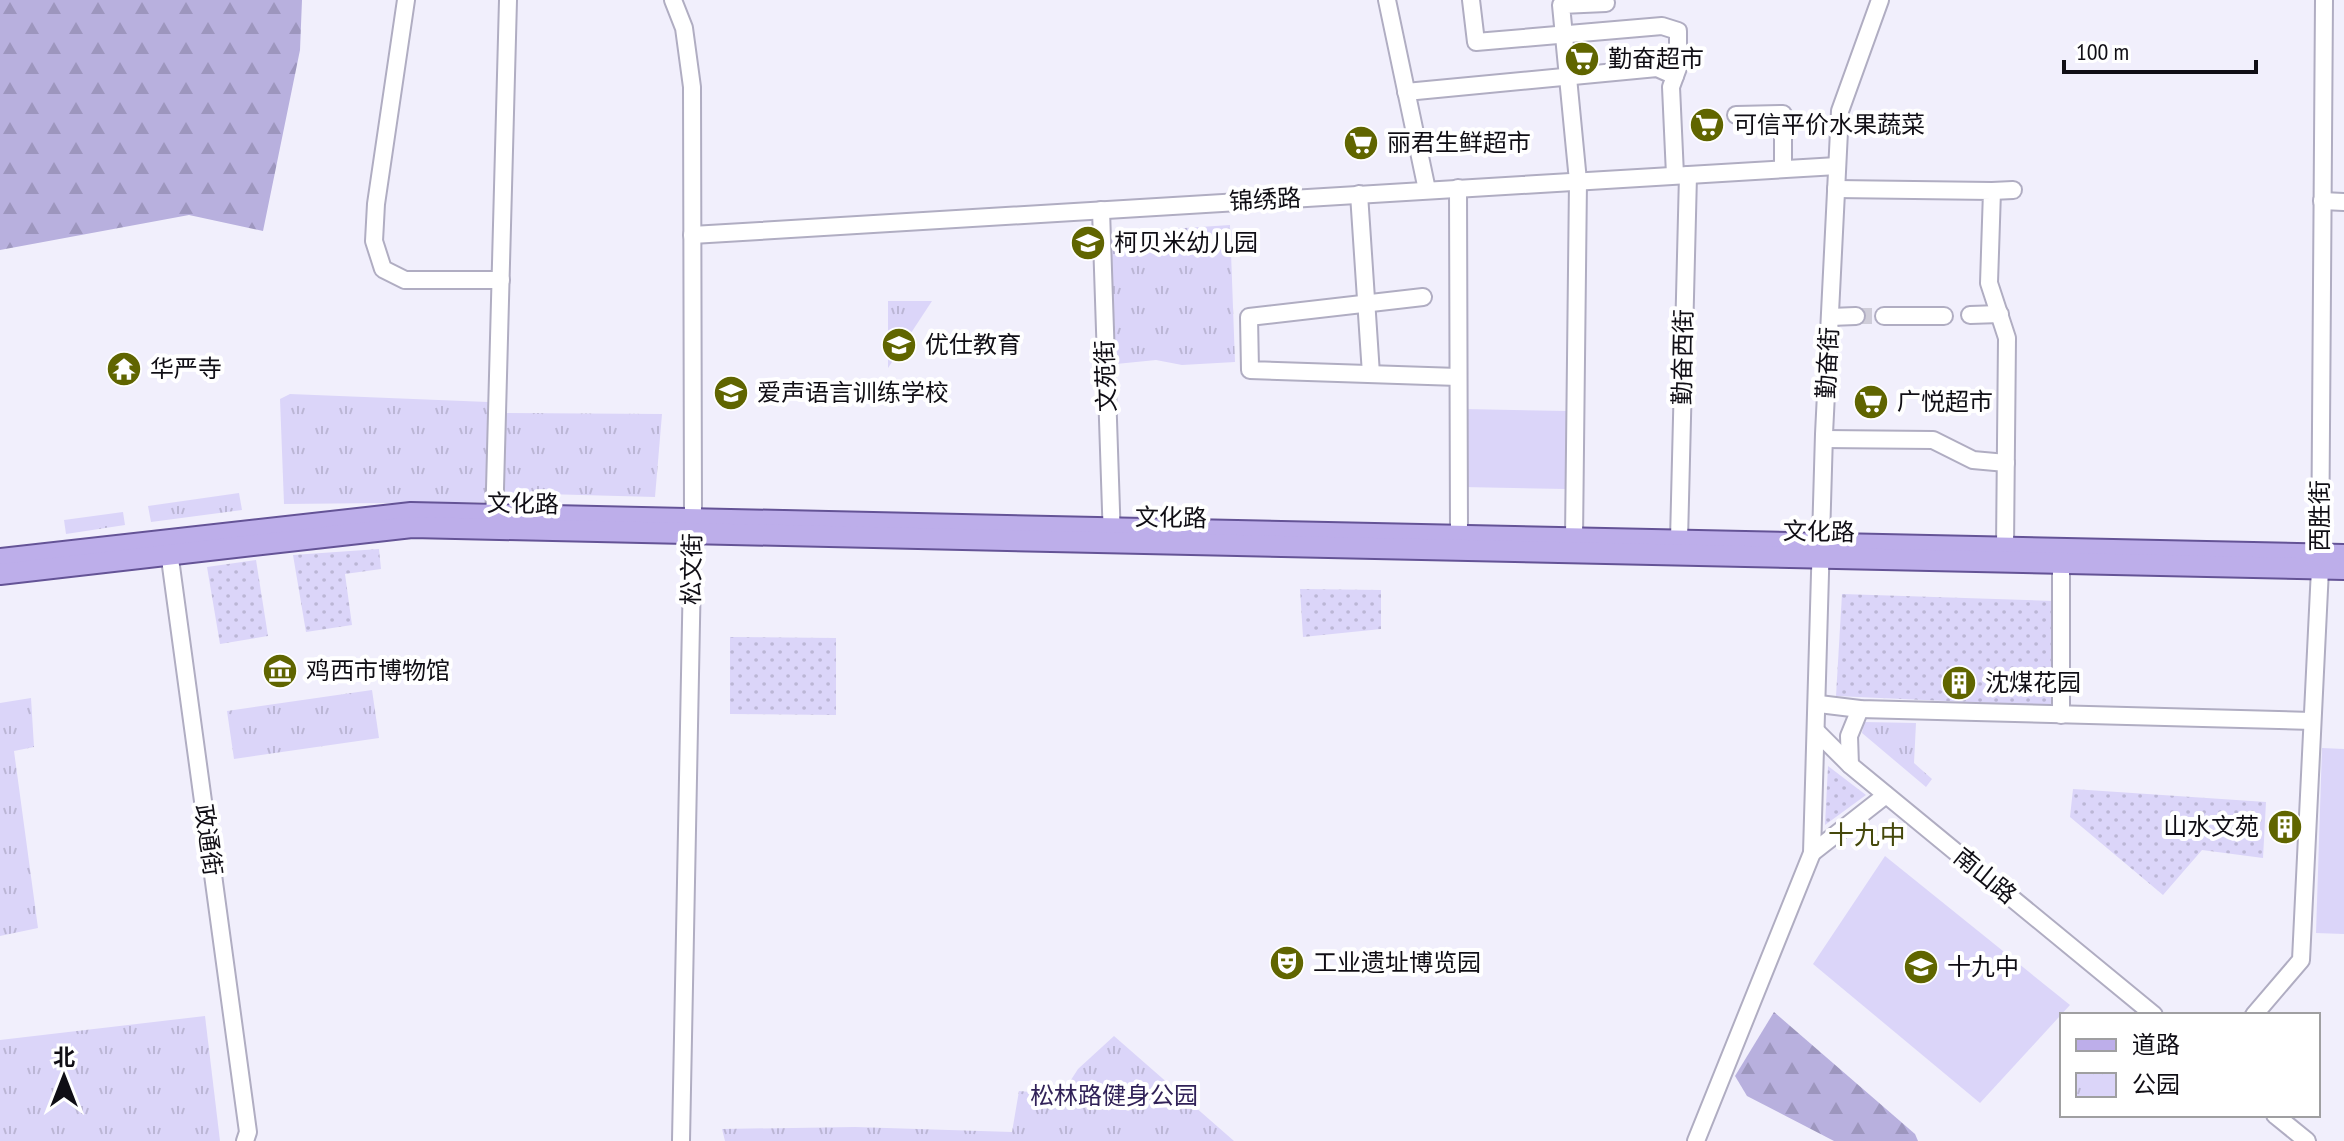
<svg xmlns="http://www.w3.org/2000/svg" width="2344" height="1141" viewBox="0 0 2344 1141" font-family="'PT Sans Narrow','Noto Sans SC',sans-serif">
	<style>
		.grass { fill: url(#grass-dots) }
		.forest { fill: url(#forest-firs) }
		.park { fill: url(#park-tufts) }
		.pitch { fill: #dbd5f9 }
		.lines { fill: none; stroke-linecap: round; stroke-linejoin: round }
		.minor-tunnel { stroke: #cfcdd9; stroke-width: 16; stroke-dasharray: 16 8; stroke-linecap: butt }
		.minor-casing { stroke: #b0adc2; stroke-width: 20 }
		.major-casing { stroke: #645396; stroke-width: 24 }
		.minor { stroke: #fff; stroke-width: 16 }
		.major { stroke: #bdaeea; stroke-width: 20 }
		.labels { text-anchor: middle; stroke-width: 8; stroke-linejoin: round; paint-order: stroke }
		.poi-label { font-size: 24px; fill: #100e15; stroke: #fff; text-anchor: start }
		.street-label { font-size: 24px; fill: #100e15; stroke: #fff }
		.park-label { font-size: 24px; fill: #312258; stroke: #fff }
		.neighbourhood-label { font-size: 26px; fill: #45480b; stroke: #fff }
	</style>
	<defs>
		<pattern id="grass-dots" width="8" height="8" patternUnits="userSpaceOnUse" patternTransform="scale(2)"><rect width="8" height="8" fill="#dbd5f9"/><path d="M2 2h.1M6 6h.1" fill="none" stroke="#bbb6d5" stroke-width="1.8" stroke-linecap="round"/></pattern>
		<pattern id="forest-firs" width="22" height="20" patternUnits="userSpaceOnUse" patternTransform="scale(2)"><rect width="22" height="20" fill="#b8b0de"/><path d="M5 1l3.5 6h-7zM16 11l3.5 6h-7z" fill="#9d96be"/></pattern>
		<pattern id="park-tufts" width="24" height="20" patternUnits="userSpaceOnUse" patternTransform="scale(2)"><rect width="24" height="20" fill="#dbd5f9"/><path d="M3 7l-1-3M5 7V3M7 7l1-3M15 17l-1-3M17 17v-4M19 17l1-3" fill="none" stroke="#bbb6d5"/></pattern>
	</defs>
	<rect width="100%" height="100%" fill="#f1effc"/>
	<g class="grass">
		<polygon points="379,549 381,569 345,574 352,625 306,632 293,555"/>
		<polygon points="256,560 268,636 220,644 207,567"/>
		<polygon points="1300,589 1381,590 1381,629 1303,637"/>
		<polygon points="1842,594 2054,601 2054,706 1836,696"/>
		<polygon points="730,637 836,638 836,715 730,714"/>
		<polygon points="1828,766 1866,795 1825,825"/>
		<polygon points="2073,789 2266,802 2263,858 2202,850 2163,895 2070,817"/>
	</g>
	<g class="forest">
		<polygon points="0,0 302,0 300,50 263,231 189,215 0,250"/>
		<polygon points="1774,1012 1915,1134 1918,1141 1834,1141 1747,1096 1735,1076"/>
	</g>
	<g class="park">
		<polygon points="1230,225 1235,362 1182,365 1156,360 1116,364 1110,233"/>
		<polygon points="888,301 932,301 888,368"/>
		<polygon points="290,394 488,402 487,502 284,504 280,399"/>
		<polygon points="506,413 662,414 655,497 504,493"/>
		<polygon points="239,493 242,510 151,522 148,506"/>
		<polygon points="123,512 125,525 66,534 64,520"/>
		<polygon points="372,690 379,738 234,759 227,711"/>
		<polygon points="31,698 34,747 14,751 38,928 0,936 0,703"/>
		<polygon points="1864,722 1916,723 1914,763 1932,779 1926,787 1862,733"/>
		<polygon points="205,1016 220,1141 0,1141 0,1040"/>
		<polygon points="1114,1036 1234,1141 725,1141 722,1129 855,1127 1012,1132 1019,1091 1042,1093 1058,1100 1078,1069"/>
	</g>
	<g class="pitch">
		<polygon points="1464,409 1567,411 1566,489 1463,487"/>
		<polygon points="2322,748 2344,749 2344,934 2316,933"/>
		<polygon points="1885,856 2070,1005 1980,1103 1813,964"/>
	</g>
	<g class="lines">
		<polyline class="minor-tunnel" points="1856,316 1884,316"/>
		<g class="minor-casing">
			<g id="minor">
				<polyline points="406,0 376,204 374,241 383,269 405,280 501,280"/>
				<polyline points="673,0 684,28 692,87 693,519 681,1141"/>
				<polyline points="1387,0 1427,190"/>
				<polyline points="1471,0 1476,42 1662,26 1678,31 1678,68 1671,87 1675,175"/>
				<polyline points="1406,92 1657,68 1675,76"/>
				<polyline points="1736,115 1783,114 1783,169"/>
				<polyline points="1458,188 1459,535"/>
				<polyline points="1836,189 1992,191 1989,283 2007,338 2005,547"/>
				<polyline points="1992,191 2013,190"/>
				<polyline points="1359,194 1371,374"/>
				<polyline points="2322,201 2344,202"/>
				<polyline points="1101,210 1112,540"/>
				<polyline points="692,235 1837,166"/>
				<polyline points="1423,297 1249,317 1250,370 1458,377"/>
				<polyline points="1970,315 2000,314"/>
				<polyline points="1884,316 1944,316"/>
				<polyline points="1830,317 1856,316"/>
				<polyline points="1824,439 1933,440 1973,460 2006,463"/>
				<polyline points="494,526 508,0"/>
				<polyline points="1574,538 1578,181 1561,5 1606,3"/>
				<polyline points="1679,540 1688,175"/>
				<polyline points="168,544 248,1132 245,1141"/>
				<polyline points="2061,563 2061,715"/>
				<polyline points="1819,704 1860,709 2312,721"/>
				<polyline points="1818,733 1850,765 2154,1015"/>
				<polyline points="1850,765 1849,736 1860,709"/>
				<polyline points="1812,853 1886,795"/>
				<polyline points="2254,1015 2301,960 2320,569 2324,0"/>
				<polyline points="2275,1115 2307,1141"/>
				<polyline points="1696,1141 1812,853 1824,434 1840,111 1880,0"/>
			</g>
		</g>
		<g class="major-casing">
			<g id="major">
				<polyline points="0,559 411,513 2344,555"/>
				<polyline points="0,574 412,527 2344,569"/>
			</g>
		</g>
		<use href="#minor" class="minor"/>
		<use href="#major" class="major"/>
	</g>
	<defs>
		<g id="supermarket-disc" transform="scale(1.8)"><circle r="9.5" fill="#606500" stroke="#fff"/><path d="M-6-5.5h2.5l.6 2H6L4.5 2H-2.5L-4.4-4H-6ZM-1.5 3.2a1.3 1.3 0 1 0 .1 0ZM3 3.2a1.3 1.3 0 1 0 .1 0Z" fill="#fff"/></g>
		<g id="school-disc" transform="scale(1.8)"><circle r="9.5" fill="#606500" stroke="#fff"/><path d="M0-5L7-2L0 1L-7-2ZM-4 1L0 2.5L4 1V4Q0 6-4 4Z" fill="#fff"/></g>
		<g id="temple-disc" transform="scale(1.8)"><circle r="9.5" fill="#606500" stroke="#fff"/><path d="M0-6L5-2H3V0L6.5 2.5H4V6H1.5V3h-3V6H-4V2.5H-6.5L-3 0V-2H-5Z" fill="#fff"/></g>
		<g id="museum-disc" transform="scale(1.8)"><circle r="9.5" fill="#606500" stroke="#fff"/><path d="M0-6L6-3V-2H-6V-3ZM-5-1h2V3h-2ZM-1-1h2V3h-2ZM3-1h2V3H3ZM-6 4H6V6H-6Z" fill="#fff"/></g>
		<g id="building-disc" transform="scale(1.8)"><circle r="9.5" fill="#606500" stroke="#fff"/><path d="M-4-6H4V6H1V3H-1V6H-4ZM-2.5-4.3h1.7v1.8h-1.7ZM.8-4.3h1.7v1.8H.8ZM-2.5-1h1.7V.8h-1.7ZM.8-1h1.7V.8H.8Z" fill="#fff"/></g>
		<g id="theatre-disc" transform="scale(1.8)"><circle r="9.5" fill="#606500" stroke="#fff"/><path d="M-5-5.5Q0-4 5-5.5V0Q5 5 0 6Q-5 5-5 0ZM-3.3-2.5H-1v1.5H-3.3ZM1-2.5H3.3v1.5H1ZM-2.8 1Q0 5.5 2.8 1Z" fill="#fff"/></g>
	</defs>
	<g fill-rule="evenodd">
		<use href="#supermarket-disc" x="1582" y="59"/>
		<use href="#supermarket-disc" x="1707" y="125"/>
		<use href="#supermarket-disc" x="1361" y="143"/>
		<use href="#school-disc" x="1088" y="243"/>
		<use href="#school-disc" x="899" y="345"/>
		<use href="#temple-disc" x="124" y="369"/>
		<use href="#school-disc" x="731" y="393"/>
		<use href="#supermarket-disc" x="1871" y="402"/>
		<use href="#museum-disc" x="280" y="671"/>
		<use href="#building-disc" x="1959" y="683"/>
		<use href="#building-disc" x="2285" y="827"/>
		<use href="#theatre-disc" x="1287" y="963"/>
		<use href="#school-disc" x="1921" y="967"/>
	</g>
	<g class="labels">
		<g class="poi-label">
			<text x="1608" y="67">勤奋超市</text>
			<text x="1733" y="133">可信平价水果蔬菜</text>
			<text x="1387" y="151">丽君生鲜超市</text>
			<text x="1114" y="251">柯贝米幼儿园</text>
			<text x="925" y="353">优仕教育</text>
			<text x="150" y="377">华严寺</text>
			<text x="757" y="401">爱声语言训练学校</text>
			<text x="1897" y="410">广悦超市</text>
			<text x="306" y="679">鸡西市博物馆</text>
			<text x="1985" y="691">沈煤花园</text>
			<text x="2259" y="835" text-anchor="end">山水文苑</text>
			<text x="1313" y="971">工业遗址博览园</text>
			<text x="1947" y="975">十九中</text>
		</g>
		<g class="street-label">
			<text transform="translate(1265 200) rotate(-3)" y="8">锦绣路</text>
			<text transform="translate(1683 357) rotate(-89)" y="8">勤奋西街</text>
			<text transform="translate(1828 363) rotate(-87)" y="8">勤奋街</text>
			<text transform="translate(1106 376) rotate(-92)" y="8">文苑街</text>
			<text transform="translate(523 504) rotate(1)" y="8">文化路</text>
			<text transform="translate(2320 516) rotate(-90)" y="8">西胜街</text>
			<text transform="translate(1171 518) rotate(1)" y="8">文化路</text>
			<text transform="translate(1819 532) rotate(1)" y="8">文化路</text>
			<text transform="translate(692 569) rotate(-89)" y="8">松文街</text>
			<text transform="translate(208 840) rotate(82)" y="8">政通街</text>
			<text transform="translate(1985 876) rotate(39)" y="8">南山路</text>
		</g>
		<g class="park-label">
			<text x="1114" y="1104">松林路健身公园</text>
		</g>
		<g class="neighbourhood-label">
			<text x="1867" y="844">十九中</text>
		</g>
	</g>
	<rect x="2060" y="1013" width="260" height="104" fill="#ffffff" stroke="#9f9fa1" stroke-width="2"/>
	<rect x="2076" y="1039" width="40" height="12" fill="#bdaeea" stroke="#9f9fa1" stroke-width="2"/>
	<text x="2132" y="1053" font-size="24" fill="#100e15">道路</text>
	<rect x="2076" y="1073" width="40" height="24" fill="url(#park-tufts)" stroke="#9f9fa1" stroke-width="2"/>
	<text x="2132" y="1093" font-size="24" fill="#100e15">公园</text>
	<g transform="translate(64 1077)" stroke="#ffffff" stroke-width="6" paint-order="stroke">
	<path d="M0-6L14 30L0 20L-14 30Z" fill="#100e15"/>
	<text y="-12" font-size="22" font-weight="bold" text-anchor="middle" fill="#100e15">北</text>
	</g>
	<path d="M2064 60v12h192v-12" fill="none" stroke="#100e15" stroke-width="4"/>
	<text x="2076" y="60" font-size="24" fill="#100e15" stroke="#ffffff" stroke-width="6" paint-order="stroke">100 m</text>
</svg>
